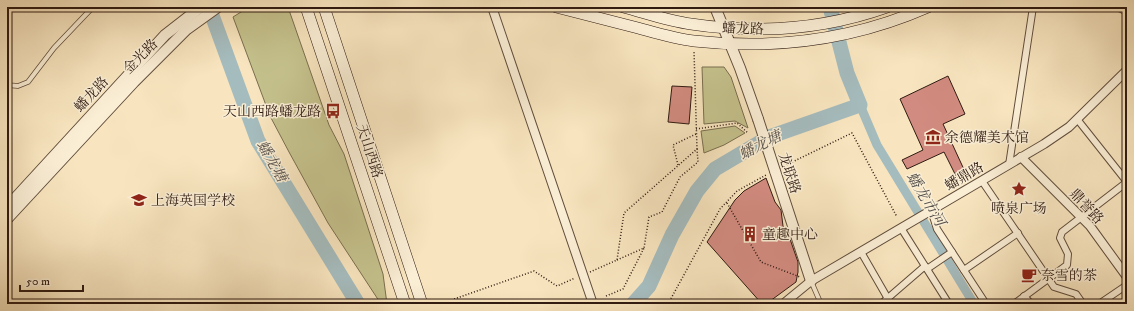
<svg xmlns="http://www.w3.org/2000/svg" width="1134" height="311" viewBox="0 0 1134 311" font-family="'IM FELL DW Pica','Noto Serif SC',serif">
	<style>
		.green { fill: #c5c28d; stroke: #7a6e4f }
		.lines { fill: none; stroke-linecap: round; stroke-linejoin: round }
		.canal { stroke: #a5bcbe; stroke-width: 9 }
		.river { stroke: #a5bcbe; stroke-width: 15 }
		.building { fill: #d28b80; stroke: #2f1a11 }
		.service-casing { stroke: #614d3c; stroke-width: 5.5 }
		.pedestrian-casing { stroke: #614d3c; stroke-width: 8 }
		.minor-casing { stroke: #614d3c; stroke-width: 10 }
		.tertiary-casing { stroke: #614d3c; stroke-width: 12 }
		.secondary-casing { stroke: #2f1a11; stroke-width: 12 }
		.path { stroke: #2f1a11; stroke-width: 1.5; stroke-dasharray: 1 2; stroke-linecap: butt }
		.service { stroke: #faeed5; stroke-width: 4 }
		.pedestrian { stroke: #faeed5; stroke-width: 6 }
		.minor { stroke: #faeed5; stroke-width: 8 }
		.tertiary { stroke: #faeed5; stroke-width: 10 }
		.secondary { stroke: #faeed5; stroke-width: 11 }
		.tertiary-bridge-casing { stroke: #614d3c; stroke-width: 12; stroke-linecap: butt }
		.tertiary-bridge { stroke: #faeed5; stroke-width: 10 }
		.labels { text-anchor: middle; stroke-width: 3; stroke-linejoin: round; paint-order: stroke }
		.street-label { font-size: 14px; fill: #2f1a11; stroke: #faeed5 }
		.poi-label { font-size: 14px; fill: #2f1a11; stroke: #faeed5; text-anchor: start }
		.water-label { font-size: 15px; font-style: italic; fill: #58534e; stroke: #faeed5 }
	</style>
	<rect width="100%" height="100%" fill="#f8e5bf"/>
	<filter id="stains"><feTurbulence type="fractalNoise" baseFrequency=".005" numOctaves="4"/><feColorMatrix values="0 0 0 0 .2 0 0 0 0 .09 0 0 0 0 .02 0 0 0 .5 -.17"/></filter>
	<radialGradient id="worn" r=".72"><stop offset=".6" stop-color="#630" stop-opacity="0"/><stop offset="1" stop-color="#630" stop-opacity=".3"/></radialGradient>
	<g class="green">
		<polygon points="249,7 285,7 289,10 329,125 344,154 383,274 387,304 381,304 328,223 289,152 270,116 233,17"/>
		<polygon points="702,67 724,67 731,77 748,128 735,121 704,124"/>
		<polygon points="735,126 745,133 724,145 704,153 701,131"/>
	</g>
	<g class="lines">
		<polyline class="canal" points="860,105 877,145 974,304"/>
		<g class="river">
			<polyline points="209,7 258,141 358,304"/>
			<polyline points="633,304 649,286 672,235 697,191 715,169 769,137 860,105 847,73 830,7"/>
		</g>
	</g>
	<g class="building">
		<polygon points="948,76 965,114 943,124 967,176 958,180 944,152 907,169 902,160 923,150 900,99"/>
		<polygon points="672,86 692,87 689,124 668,122"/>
		<polygon points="766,178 775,202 781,210 783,226 790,239 798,262 798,272 796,282 766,304 762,304 707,242 735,200 744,191"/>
	</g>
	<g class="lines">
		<g class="service-casing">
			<g id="service">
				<polyline points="7,85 18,86 28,82 54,48 93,7"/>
				<polyline points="7,159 8,160"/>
				<polyline points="811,281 821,304"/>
			</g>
		</g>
		<g class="pedestrian-casing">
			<g id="pedestrian">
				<polyline points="1117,7 1127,12"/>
				<polyline points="1009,165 1033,7"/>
				<polyline points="982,181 1054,287 1076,294 1083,304"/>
				<polyline points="931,210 937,229 986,304"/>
				<polyline points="901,228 949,304"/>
				<polyline points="861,252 891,304"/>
				<polyline points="927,269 952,252"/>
				<polyline points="964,270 1018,233"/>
				<polyline points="1024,296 1031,304"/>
				<polyline points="881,304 925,266"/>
				<polyline points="1014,304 1067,265 1068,254 1060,238 1062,232 1127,182 1077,119"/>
				<polyline points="1099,304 1127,285"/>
			</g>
		</g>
		<g class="minor-casing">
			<g id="minor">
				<polyline points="492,7 593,304"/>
				<polyline points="1021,157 1090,226 1127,277"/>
				<polyline points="783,304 811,281 1044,144 1069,127 1127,70"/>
			</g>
		</g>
		<g class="tertiary-casing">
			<g id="tertiary">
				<polyline points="715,7 740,68 758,119"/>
				<polyline points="775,171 811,281"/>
				<polyline points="7,207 165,35 201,7"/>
				<polyline points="7,219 134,82 186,30 218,7"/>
			</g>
		</g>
		<g class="secondary-casing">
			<g id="secondary">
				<polyline points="306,7 405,304"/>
				<polyline points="324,7 422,304"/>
				<path d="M556,7C583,14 610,21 638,28C656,33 675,39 694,41C776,50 853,40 928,7"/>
				<path d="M623,7C646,13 668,21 691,24C757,34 825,29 887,7"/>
			</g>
		</g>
		<g class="path">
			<polyline points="696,129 737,123 748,133"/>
			<polyline points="678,165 673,145 696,134"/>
			<polyline points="784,166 852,133 897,217"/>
			<polyline points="727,203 761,262 800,277"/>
			<polyline points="617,260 644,248 649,217 662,212 680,177 698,162 697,149"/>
			<polyline points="590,272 617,260 624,213 697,149 694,51"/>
			<polyline points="606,296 623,289 644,248"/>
			<polyline points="440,304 534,271 557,286 575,278"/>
			<polyline points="668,304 720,209 737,191 766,175"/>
		</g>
		<use href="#service" class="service"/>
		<use href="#pedestrian" class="pedestrian"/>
		<use href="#minor" class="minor"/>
		<use href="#tertiary" class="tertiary"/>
		<use href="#secondary" class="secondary"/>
		<g class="tertiary-bridge-casing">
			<polyline id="tertiary-bridge" points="758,119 775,171"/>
		</g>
		<use href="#tertiary-bridge" class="tertiary-bridge"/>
	</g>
	<defs>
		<g id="bus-bare" transform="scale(1.2)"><path d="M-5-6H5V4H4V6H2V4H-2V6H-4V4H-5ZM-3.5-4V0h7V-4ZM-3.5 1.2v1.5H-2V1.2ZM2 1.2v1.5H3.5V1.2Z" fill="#8f2418" stroke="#faeed5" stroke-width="2.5" paint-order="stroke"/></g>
		<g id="museum-bare" transform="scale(1.2)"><path d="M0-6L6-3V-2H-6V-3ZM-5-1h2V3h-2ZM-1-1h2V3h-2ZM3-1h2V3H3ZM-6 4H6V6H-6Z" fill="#8f2418" stroke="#faeed5" stroke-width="2.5" paint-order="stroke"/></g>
		<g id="sight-bare" transform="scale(1.2)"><path d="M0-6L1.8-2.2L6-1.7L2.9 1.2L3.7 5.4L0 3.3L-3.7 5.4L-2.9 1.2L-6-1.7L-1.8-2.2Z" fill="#8f2418" stroke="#faeed5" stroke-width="2.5" paint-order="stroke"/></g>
		<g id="school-bare" transform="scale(1.2)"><path d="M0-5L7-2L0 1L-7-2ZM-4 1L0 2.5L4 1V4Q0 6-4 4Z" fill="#8f2418" stroke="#faeed5" stroke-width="2.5" paint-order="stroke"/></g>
		<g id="building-bare" transform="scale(1.2)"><path d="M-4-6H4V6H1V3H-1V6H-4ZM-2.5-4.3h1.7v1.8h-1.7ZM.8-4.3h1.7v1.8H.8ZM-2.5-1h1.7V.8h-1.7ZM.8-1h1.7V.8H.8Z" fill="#8f2418" stroke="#faeed5" stroke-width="2.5" paint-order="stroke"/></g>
		<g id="cafe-bare" transform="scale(1.2)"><path d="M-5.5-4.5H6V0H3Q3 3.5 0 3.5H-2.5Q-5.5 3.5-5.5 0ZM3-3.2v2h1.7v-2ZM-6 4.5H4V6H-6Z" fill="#8f2418" stroke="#faeed5" stroke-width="2.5" paint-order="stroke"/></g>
	</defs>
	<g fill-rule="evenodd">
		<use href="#bus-bare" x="333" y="111"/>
		<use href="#museum-bare" x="933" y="137"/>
		<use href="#sight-bare" x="1019" y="189"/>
		<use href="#school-bare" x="139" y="200"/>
		<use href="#building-bare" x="750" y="234"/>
		<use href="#cafe-bare" x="1029" y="275"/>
	</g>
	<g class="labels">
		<g class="street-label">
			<text transform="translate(743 28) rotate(2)" y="5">蟠龙路</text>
			<text transform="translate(140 56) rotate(-45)" y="5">金光路</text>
			<text transform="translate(91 94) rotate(-47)" y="5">蟠龙路</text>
			<text transform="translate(370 151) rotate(72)" y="5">天山西路</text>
			<text transform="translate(790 173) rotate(72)" y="5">龙联路</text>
			<text transform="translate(964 176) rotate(-30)" y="5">蟠鼎路</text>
			<text transform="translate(1087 206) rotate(47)" y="5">鼎誉路</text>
		</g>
		<g class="poi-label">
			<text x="321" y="116" text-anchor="end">天山西路蟠龙路</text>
			<text x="945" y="142">余德耀美术馆</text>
			<text x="151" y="205">上海英国学校</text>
			<text x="1019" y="213" text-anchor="middle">喷泉广场</text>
			<text x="762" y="239">童趣中心</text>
			<text x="1041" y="280">奈雪的茶</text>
		</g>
		<g class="water-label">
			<text transform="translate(760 145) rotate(-27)" y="5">蟠龙塘</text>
			<text transform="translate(272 161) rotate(60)" y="5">蟠龙塘</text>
			<text transform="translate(926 199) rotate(59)" y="5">蟠龙市河</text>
		</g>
	</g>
	<rect width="1134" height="311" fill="none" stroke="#f8e5bf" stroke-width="24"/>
	<rect x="8" y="8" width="1118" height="295" fill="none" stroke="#2f1a11" stroke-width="2"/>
	<rect x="12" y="12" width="1110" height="287" fill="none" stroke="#2f1a11"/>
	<path d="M20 285v6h63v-6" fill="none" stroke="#2f1a11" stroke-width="2"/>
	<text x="26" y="285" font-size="12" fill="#2f1a11" stroke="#faeed5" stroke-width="3" paint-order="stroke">50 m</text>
	<rect width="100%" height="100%" filter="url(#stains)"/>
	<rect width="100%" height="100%" fill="url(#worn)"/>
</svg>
